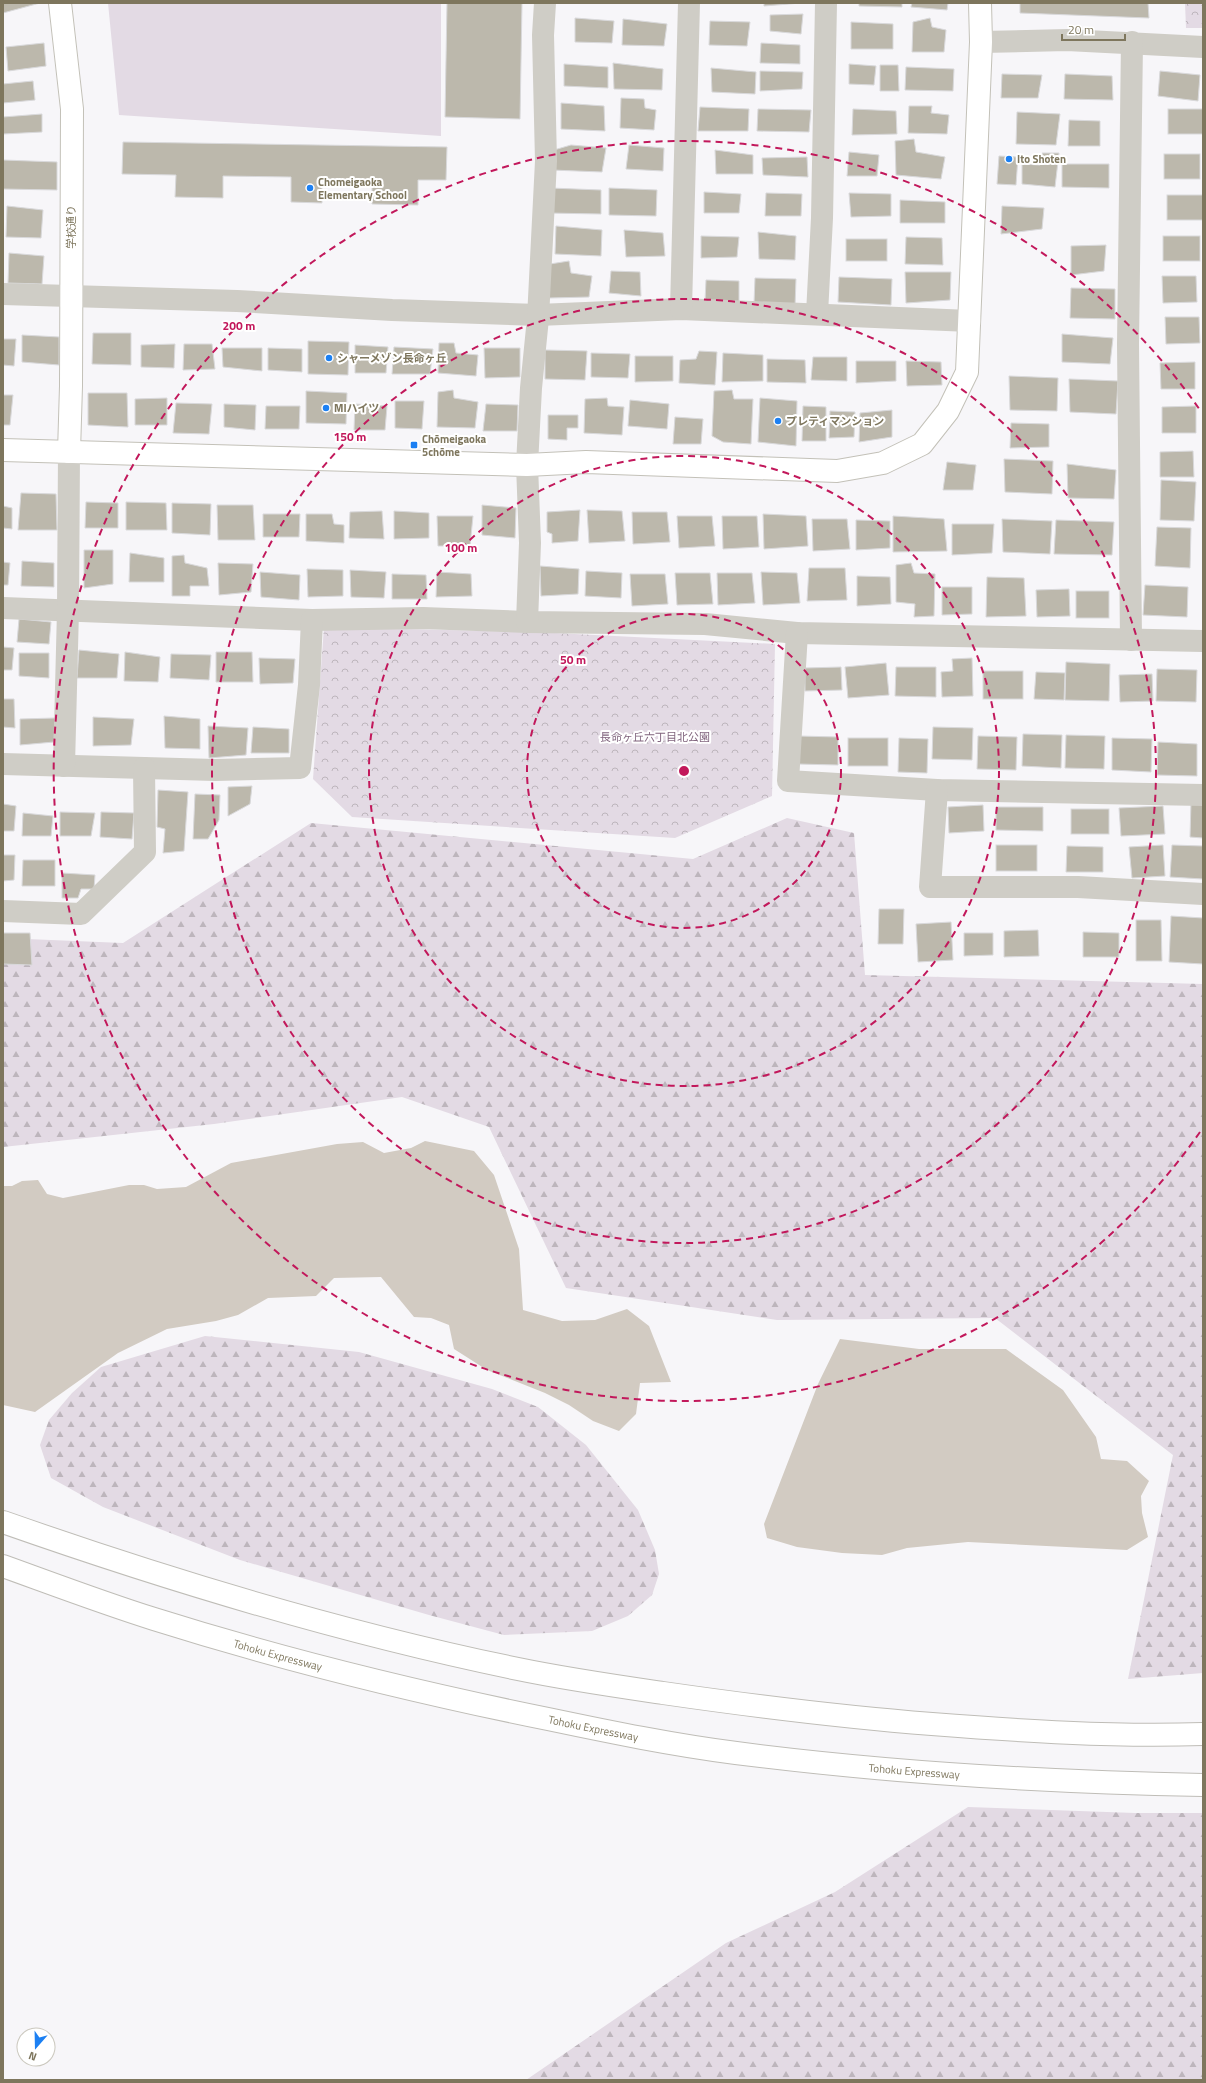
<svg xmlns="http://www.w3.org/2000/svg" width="1206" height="2083" viewBox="0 0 1206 2083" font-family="'Titillium Web','Noto Sans JP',sans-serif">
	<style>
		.grass { fill: #e3dae4 }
		.forest { fill: url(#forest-firs) }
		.park { fill: url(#park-crowns) }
		.water { fill: #d2cbc2 }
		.building { fill: #bcb8ac; stroke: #d9d9db }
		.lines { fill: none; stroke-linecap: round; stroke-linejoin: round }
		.secondary-casing { stroke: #c3c1b8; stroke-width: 24 }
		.highway-casing { stroke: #bfbdb7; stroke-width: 24 }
		.street { stroke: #cfcdc6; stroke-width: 22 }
		.secondary { stroke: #fff; stroke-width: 22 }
		.highway { stroke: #fff; stroke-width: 22 }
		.ring { fill: none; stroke: #c2185b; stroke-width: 2; stroke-dasharray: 7 5 }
		.poi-dot { fill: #1c80f3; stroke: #fff; stroke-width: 1.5 }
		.labels { text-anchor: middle; stroke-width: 4; stroke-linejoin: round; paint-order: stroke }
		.poi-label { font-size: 11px; font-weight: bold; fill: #7e765d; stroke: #fff; text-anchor: start }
		.street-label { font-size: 11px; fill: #7e765d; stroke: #fff }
		.park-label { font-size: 11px; fill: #81657e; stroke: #fff }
		.centre { fill: #c2185b; stroke: #fff; stroke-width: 2 }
		.ring-label { font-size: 12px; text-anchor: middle; font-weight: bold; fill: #c2185b; stroke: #fff; stroke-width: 4; stroke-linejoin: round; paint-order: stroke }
	</style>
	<defs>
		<pattern id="forest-firs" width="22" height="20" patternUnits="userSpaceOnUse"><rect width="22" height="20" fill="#e3dae4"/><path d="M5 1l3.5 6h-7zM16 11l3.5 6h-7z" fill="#bdb5bc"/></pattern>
		<pattern id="park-crowns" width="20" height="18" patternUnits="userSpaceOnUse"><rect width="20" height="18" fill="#e3dae4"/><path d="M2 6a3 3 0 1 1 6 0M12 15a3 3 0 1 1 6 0" fill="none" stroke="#bdb5bc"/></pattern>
	</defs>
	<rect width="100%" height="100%" fill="#f7f6f9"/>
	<polygon class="grass" points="108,3 441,3 441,136 119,115"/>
	<g class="forest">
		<polygon points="787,818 854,833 865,975 1203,984 1203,1673 1128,1679 1173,1455 995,1318 777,1320 566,1288 489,1127 402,1097 214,1124 3,1147 3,938 123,943 311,823 693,859"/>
		<polygon points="205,1336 359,1352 492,1389 538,1407 586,1445 638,1510 655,1550 659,1574 652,1595 628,1616 592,1631 504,1635 429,1615 240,1560 103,1507 51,1478 40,1445 49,1420 72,1393 101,1367"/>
		<polygon points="968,1807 1135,1813 1203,1813 1203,2080 526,2080 726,1943 835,1892"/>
	</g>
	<g class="park">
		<polygon points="1185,3 1203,3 1203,28 1186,28"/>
		<polygon points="324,627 535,632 775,644 772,796 675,838 352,817 313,779"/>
	</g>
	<g class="water">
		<polygon points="425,1141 474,1151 494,1175 519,1249 523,1310 562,1321 595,1320 627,1309 649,1326 671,1382 640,1383 636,1414 619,1431 593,1421 569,1405 545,1393 487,1370 454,1349 449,1325 431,1318 414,1317 381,1277 334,1278 316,1296 268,1298 238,1315 216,1321 167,1329 118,1353 35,1412 3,1405 3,1186 12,1186 22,1181 38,1180 47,1194 63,1198 129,1185 144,1185 157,1189 186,1187 231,1163 337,1144 363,1142 384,1153 411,1148"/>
		<polygon points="840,1339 919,1349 1006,1349 1063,1390 1096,1437 1101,1459 1127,1461 1149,1481 1141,1496 1142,1513 1148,1537 1127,1550 968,1542 907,1548 882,1555 842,1553 797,1547 767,1538 764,1524 818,1384"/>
	</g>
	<g class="building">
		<polygon points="3,3 40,3 3,13"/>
		<polygon points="447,3 522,3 520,119 445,117"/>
		<polygon points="764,3 801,3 764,6"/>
		<polygon points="859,3 902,3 902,7 859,6"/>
		<polygon points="912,3 948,3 947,10 911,7"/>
		<polygon points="1020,3 1148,3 1149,18 1020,13"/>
		<polygon points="803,14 801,34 770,31 770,15"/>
		<polygon points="575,18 614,21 612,43 575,42"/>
		<polygon points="930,18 932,27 946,30 944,52 912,52 913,22"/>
		<polygon points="623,19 667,24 664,46 622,45"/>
		<polygon points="710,21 750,22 747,46 709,45"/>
		<polygon points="851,22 893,24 893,49 851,49"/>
		<polygon points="44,43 46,66 8,71 6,47"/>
		<polygon points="761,43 800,45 800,64 760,63"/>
		<polygon points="613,63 663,69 662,90 614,89"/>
		<polygon points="564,64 608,67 608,88 564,86"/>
		<polygon points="849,64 876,66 874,85 849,84"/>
		<polygon points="880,65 898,65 899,91 880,91"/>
		<polygon points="906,67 954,69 953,91 905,90"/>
		<polygon points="711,68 756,72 755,94 712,92"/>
		<polygon points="760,71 803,72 802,89 760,91"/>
		<polygon points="1160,71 1200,75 1198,101 1158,96"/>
		<polygon points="1002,74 1042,75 1038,98 1001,98"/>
		<polygon points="1065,74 1112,76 1113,100 1064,99"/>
		<polygon points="33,81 35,100 3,103 3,84"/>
		<polygon points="621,98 644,99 645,108 656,110 654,130 620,128"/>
		<polygon points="561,103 604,106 605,131 561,129"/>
		<polygon points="909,106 932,106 931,113 949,115 947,134 908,133"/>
		<polygon points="700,107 749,109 748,131 698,131"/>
		<polygon points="758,109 811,110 809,132 757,131"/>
		<polygon points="853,109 896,111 897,134 852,135"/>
		<rect x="1168" y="109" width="35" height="25"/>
		<polygon points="1017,112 1060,114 1056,145 1016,144"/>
		<polygon points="42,114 42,132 3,134 3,117"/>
		<polygon points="1069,120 1100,121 1100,146 1068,146"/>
		<polygon points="914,139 916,152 945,157 941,179 896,175 895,141"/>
		<polygon points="123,142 447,147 446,180 418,180 418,205 372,204 372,182 322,181 322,203 291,202 291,177 223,176 223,198 175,197 176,175 122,174"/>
		<polygon points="571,145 606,148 602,172 552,170 554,150"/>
		<polygon points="629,145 664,148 663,171 626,169"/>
		<polygon points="715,150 753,155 753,174 716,174"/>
		<polygon points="849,152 879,155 877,176 847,176"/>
		<polygon points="1042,153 1059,153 1055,187 1022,184 1022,164 1040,165"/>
		<rect x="1164" y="154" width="36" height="25"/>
		<polygon points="999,156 1018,157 1016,185 997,184"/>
		<polygon points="807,157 808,177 763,175 762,158"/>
		<polygon points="3,160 57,162 57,190 3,189"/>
		<polygon points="1062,164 1109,164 1109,188 1062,187"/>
		<polygon points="550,188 601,190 601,214 548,213"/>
		<polygon points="609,188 657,190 656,216 609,215"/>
		<polygon points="704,192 741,194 739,213 704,213"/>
		<polygon points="766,193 802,194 801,216 765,216"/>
		<polygon points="849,193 891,194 891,216 851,217"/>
		<rect x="1167" y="195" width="36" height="25"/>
		<polygon points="900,200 945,202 945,223 900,223"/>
		<polygon points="7,206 43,210 41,238 6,237"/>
		<polygon points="1002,206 1044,208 1042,229 1001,234"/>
		<polygon points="556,226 602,230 601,256 555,254"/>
		<polygon points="624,230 663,233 665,256 626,257"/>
		<polygon points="758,232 796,236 795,260 759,259"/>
		<polygon points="701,236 739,237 737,257 701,258"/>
		<rect x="1163" y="236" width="37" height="25"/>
		<polygon points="906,237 942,238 943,265 905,264"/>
		<rect x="846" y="239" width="41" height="22"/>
		<polygon points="1106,245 1104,271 1071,275 1071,246"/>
		<polygon points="9,253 44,256 42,284 8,283"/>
		<polygon points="569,261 571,273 592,276 589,297 549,298 550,264"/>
		<polygon points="611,271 640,272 641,296 609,293"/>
		<polygon points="905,272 951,272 950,300 906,303"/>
		<polygon points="1162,276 1196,276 1197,302 1163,303"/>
		<polygon points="839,277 892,279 891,305 838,302"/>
		<polygon points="755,278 796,279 795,306 754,303"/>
		<polygon points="706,280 739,281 739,302 705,302"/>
		<polygon points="1071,288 1115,289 1115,319 1070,318"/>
		<polygon points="1165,317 1199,317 1200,343 1166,344"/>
		<polygon points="93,333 131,333 131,365 92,364"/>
		<polygon points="1062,334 1113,338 1110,364 1062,362"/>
		<polygon points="22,335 59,337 59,365 22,362"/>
		<polygon points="3,339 16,339 14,366 3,365"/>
		<polygon points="308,341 349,342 348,375 308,374"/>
		<polygon points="439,343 454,343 456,353 478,355 476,376 438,373"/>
		<polygon points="175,344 174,368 141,367 141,345"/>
		<polygon points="184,344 212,344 215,369 183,370"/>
		<polygon points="355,345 388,347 386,373 355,373"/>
		<polygon points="394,347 433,349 430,374 392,374"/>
		<polygon points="222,348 262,348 262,371 223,367"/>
		<polygon points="268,348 302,349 302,372 268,370"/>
		<polygon points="484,348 520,348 520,377 485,378"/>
		<polygon points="545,350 587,351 585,380 545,379"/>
		<polygon points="699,351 717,352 715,385 679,383 680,360 696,359"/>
		<polygon points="591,353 630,354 628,378 591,377"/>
		<polygon points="723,353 763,355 763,381 722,382"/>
		<polygon points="635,356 673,356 673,381 635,382"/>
		<polygon points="813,357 847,357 847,381 811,380"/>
		<polygon points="767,359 805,360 806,383 767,382"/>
		<polygon points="856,361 896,361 896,381 856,383"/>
		<polygon points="906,361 941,362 942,385 907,386"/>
		<polygon points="1195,362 1195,389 1161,389 1160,363"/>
		<polygon points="1009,376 1058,378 1057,411 1010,410"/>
		<polygon points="1069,379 1118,381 1116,414 1070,412"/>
		<polygon points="453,390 454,398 478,402 475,428 437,427 438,392"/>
		<polygon points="732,390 734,399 753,399 751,444 723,442 712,436 714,391"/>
		<polygon points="306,391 347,393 346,424 306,423"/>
		<polygon points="88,393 127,393 128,427 88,425"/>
		<polygon points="3,395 13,395 10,425 3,425"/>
		<polygon points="167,398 167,425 135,425 135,399"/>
		<polygon points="607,398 608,406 624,407 622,435 584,433 585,399"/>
		<polygon points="760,398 797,401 796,446 758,442"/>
		<polygon points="630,400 669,404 667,429 628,426"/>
		<polygon points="395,401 424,401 422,429 395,428"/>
		<polygon points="176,403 212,404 209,434 173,433"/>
		<polygon points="224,404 256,405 255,430 224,427"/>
		<polygon points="355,404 387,406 385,430 354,430"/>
		<polygon points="486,404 518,405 517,431 483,431"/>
		<polygon points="266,406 300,406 299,429 265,429"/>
		<polygon points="803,406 826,407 826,441 802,441"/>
		<polygon points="1196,406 1196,433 1162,433 1162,407"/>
		<polygon points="892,410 892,437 859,442 860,413"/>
		<polygon points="830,411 855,412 854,437 829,438"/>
		<polygon points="548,415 578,415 578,428 567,428 567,440 548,439"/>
		<polygon points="675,417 703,419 701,444 673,444"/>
		<polygon points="1011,423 1049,424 1049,447 1010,448"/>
		<polygon points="1193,451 1194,477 1160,477 1160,452"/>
		<polygon points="1004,459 1053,461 1052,494 1005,492"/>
		<polygon points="947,462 976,465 973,490 943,490"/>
		<polygon points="1067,464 1116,470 1114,499 1068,498"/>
		<polygon points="1161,480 1196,482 1194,521 1160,520"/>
		<polygon points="21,493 56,494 57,530 18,530"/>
		<polygon points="86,502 118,503 118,528 85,528"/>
		<polygon points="126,502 166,503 167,530 126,530"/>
		<polygon points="172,503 211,504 210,535 172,533"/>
		<polygon points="217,505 253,505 255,540 218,540"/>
		<polygon points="482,505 516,508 515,538 482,535"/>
		<polygon points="3,506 12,508 12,529 3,528"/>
		<polygon points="580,510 578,541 552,543 552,534 547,532 547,512"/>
		<polygon points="587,510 622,511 625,541 589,543"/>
		<polygon points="382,511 384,539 349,538 350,512"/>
		<polygon points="394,511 429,513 429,538 394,539"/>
		<polygon points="632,512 667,512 670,542 633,544"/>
		<polygon points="263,514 300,514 299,537 263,537"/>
		<polygon points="306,514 332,514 334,524 344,525 344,543 306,541"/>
		<polygon points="763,514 806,516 808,546 764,549"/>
		<polygon points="437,516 473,516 470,546 438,546"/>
		<polygon points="677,516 712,516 715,546 679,548"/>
		<polygon points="722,516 757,516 759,547 723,549"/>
		<polygon points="893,516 944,519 947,551 893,552"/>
		<polygon points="812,519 847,519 850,549 813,551"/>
		<polygon points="1002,519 1052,521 1050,554 1003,552"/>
		<polygon points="856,520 890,521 890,548 856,550"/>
		<polygon points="1056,520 1114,522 1112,555 1054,554"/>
		<polygon points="952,524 994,524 992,553 952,555"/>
		<polygon points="1157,527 1191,528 1190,568 1155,566"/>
		<polygon points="84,550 113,550 113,584 84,588"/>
		<polygon points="130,553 164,558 164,582 129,582"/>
		<polygon points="184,555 185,563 207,568 209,586 190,586 190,596 172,596 172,556"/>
		<polygon points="22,561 54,563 54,587 21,586"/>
		<polygon points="3,562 10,563 8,585 3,585"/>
		<polygon points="218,563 253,564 251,592 219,595"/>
		<polygon points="911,563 914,573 935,574 934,616 914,617 915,604 896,602 896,565"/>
		<polygon points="540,566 579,569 578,594 541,596"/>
		<polygon points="809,568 845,568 847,600 807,601"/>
		<polygon points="307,569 343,570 343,596 308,597"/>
		<polygon points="350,570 386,572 384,598 351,597"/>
		<polygon points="586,571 622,573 621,598 585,596"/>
		<polygon points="260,572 300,575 299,600 261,597"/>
		<polygon points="437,572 471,574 472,596 436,597"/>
		<polygon points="761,572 797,573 800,603 763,605"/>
		<polygon points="675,573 710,573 713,604 677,605"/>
		<polygon points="717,573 752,573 755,603 718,605"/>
		<polygon points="392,574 426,575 427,599 392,599"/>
		<polygon points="630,574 665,574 668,604 632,606"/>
		<polygon points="857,576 890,577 891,604 857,606"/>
		<polygon points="987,577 1024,578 1026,616 986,617"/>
		<polygon points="1145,585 1188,587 1187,617 1143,615"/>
		<polygon points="942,587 972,587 972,614 942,615"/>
		<polygon points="1069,589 1070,616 1037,617 1036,590"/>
		<rect x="1076" y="591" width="33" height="27"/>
		<polygon points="19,619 51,622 49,644 17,642"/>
		<polygon points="3,647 14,648 12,670 3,670"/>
		<polygon points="79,650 119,654 117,678 77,678"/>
		<polygon points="125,652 160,657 158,682 124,681"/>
		<polygon points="216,652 252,652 253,682 216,682"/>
		<polygon points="19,653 49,653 49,678 19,676"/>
		<polygon points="171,654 211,655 209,680 170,678"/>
		<polygon points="259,658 295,659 293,683 260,684"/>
		<polygon points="972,658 973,696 942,697 941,672 953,671 952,659"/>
		<polygon points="1066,662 1110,664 1109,701 1065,700"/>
		<polygon points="886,663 889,695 848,698 845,667"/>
		<polygon points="841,667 842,690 805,691 805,668"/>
		<polygon points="896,667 936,667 936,697 895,696"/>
		<polygon points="1157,669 1197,670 1196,702 1156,701"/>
		<rect x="983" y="671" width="40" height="28"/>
		<polygon points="1036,672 1065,673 1064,700 1034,699"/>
		<polygon points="1152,674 1153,701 1120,702 1119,675"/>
		<polygon points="3,699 14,699 15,728 3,727"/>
		<polygon points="164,716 200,719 200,749 165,748"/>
		<polygon points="93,717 134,719 131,745 93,746"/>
		<polygon points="55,718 54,742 20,745 20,719"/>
		<polygon points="208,726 248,728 246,755 209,758"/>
		<polygon points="253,727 289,729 289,753 251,753"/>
		<polygon points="933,727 973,728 972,760 932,759"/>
		<polygon points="1023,734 1062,735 1061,768 1022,766"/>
		<polygon points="1066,735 1105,736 1104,769 1065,768"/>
		<polygon points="798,736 838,737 838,765 798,764"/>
		<polygon points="978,736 1017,737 1016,770 977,769"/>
		<rect x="848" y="738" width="40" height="28"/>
		<polygon points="899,738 928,739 927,773 898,772"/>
		<polygon points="1112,738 1152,739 1151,772 1112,770"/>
		<polygon points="1158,742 1197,744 1197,776 1157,775"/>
		<polygon points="252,786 250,804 228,816 228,787"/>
		<polygon points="158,790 188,792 184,851 163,853 165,829 157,827"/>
		<polygon points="195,794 220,795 219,820 208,839 193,839"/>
		<polygon points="1191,802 1203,803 1203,838 1190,837"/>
		<polygon points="3,804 16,806 14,831 3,831"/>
		<polygon points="983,805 984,831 949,833 948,807"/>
		<polygon points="1163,806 1165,834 1121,836 1119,808"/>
		<polygon points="996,807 1043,807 1043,831 996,830"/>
		<rect x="1071" y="809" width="38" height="25"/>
		<polygon points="60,812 95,813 91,836 60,836"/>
		<polygon points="101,812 134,813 132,839 100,837"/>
		<polygon points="23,813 53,816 51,836 22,836"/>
		<rect x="996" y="845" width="41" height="26"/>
		<polygon points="1163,845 1165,876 1132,878 1129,847"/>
		<polygon points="1172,845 1203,846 1203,879 1170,877"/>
		<polygon points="1067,846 1103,847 1103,872 1066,872"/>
		<polygon points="3,855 15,855 14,880 3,881"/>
		<polygon points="23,860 55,860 55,886 22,886"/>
		<polygon points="62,873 95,875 94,889 81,889 78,898 62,898"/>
		<polygon points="879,909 904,909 903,944 878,944"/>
		<polygon points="1171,916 1203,918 1203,964 1169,962"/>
		<polygon points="1136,920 1161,920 1162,961 1136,961"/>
		<polygon points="951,922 953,960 918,962 916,924"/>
		<polygon points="1038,930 1039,956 1004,957 1004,931"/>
		<polygon points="1083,932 1119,933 1119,957 1083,957"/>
		<polygon points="3,933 30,933 32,965 3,964"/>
		<polygon points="964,933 993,933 993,955 964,956"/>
	</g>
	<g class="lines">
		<g class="secondary-casing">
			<g id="secondary">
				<polyline points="60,3 72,109 71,386 69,452"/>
				<polyline points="3,450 527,465 586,462 837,471 883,463 922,444 948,411 967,372 981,42 980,3"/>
			</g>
		</g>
		<g class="highway-casing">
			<g id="highway">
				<path d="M3,1522C171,1581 343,1633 518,1669C566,1679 615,1686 663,1693C753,1706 842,1717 932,1724C1022,1731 1113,1737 1203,1734"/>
				<path id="s1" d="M3,1566C53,1584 103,1603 154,1619C284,1660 415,1692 548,1719C610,1732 673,1745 736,1753C891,1773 1047,1782 1203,1785"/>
			</g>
		</g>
		<g class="street">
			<polyline points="981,42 1067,40 1203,47"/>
			<polyline points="3,294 237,301 392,310 538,315 681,309 970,321"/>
			<polyline points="681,309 689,3"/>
			<polyline points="817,314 822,218 826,3"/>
			<polyline points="3,608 312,620 423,618 527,622 705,624 797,633 1203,641"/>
			<polyline points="527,622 530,543 527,465 531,388 538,318 546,161 543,35 545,3"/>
			<polyline points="797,633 788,781 937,790 1203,795"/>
			<polyline points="1131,640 1128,344 1132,42"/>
			<polyline points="3,764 215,770 300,768 309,685 312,620"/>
			<polyline points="64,766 68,610 69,452"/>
			<polyline points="937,790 930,887 1078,887 1203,894"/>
			<polyline points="3,911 81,914 145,852 144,768"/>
		</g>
		<use href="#secondary" class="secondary"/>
		<use href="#highway" class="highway"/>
	</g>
	<g class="ring">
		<circle cx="684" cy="771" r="157"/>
		<circle cx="684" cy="771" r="315"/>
		<circle cx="684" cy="771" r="472"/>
		<path d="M1200 1132A630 630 0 1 1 1200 410"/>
	</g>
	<g class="poi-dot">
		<circle cx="1009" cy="159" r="4"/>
		<circle cx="310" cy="188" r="4"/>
		<circle cx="329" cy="358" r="4"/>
		<circle cx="326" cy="408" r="4"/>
		<circle cx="778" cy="421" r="4"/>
		<rect x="410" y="441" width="8" height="8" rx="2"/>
	</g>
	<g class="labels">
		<g class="poi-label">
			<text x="1017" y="163">Ito Shoten</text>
			<text x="318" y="186">Chomeigaoka<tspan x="318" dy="13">Elementary School</tspan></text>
			<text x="337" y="362">シャーメゾン長命ヶ丘</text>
			<text x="334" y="412">MIハイツ</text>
			<text x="786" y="425">プレティマンション</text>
			<text x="422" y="443">Chōmeigaoka<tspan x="422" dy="13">5chōme</tspan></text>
		</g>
		<g class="street-label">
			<text transform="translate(71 227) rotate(-90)" y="4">学校通り</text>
			<text dy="4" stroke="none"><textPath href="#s1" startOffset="289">Tohoku Expressway</textPath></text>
			<text dy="4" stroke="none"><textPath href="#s1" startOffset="613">Tohoku Expressway</textPath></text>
			<text dy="4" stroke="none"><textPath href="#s1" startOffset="937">Tohoku Expressway</textPath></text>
		</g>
		<g class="park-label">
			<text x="655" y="741">長命ヶ丘六丁目北公園</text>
		</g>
	</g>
	<circle cx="684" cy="771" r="6" class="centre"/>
	<g class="ring-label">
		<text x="239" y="330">200 m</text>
		<text x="350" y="441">150 m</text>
		<text x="461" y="552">100 m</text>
		<text x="573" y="664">50 m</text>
	</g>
	<rect width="1206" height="2083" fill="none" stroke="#7e765d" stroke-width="8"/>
	<g transform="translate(36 2047) rotate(200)"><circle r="19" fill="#ffffff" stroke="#cbc8be"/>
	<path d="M0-3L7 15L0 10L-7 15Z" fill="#1c80f3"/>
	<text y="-6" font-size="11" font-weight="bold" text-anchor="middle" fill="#7e765d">N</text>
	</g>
	<path d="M1062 34v6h63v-6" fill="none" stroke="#7e765d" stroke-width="2"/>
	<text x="1068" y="34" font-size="12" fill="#7e765d" stroke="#ffffff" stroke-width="3" paint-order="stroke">20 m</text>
</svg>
